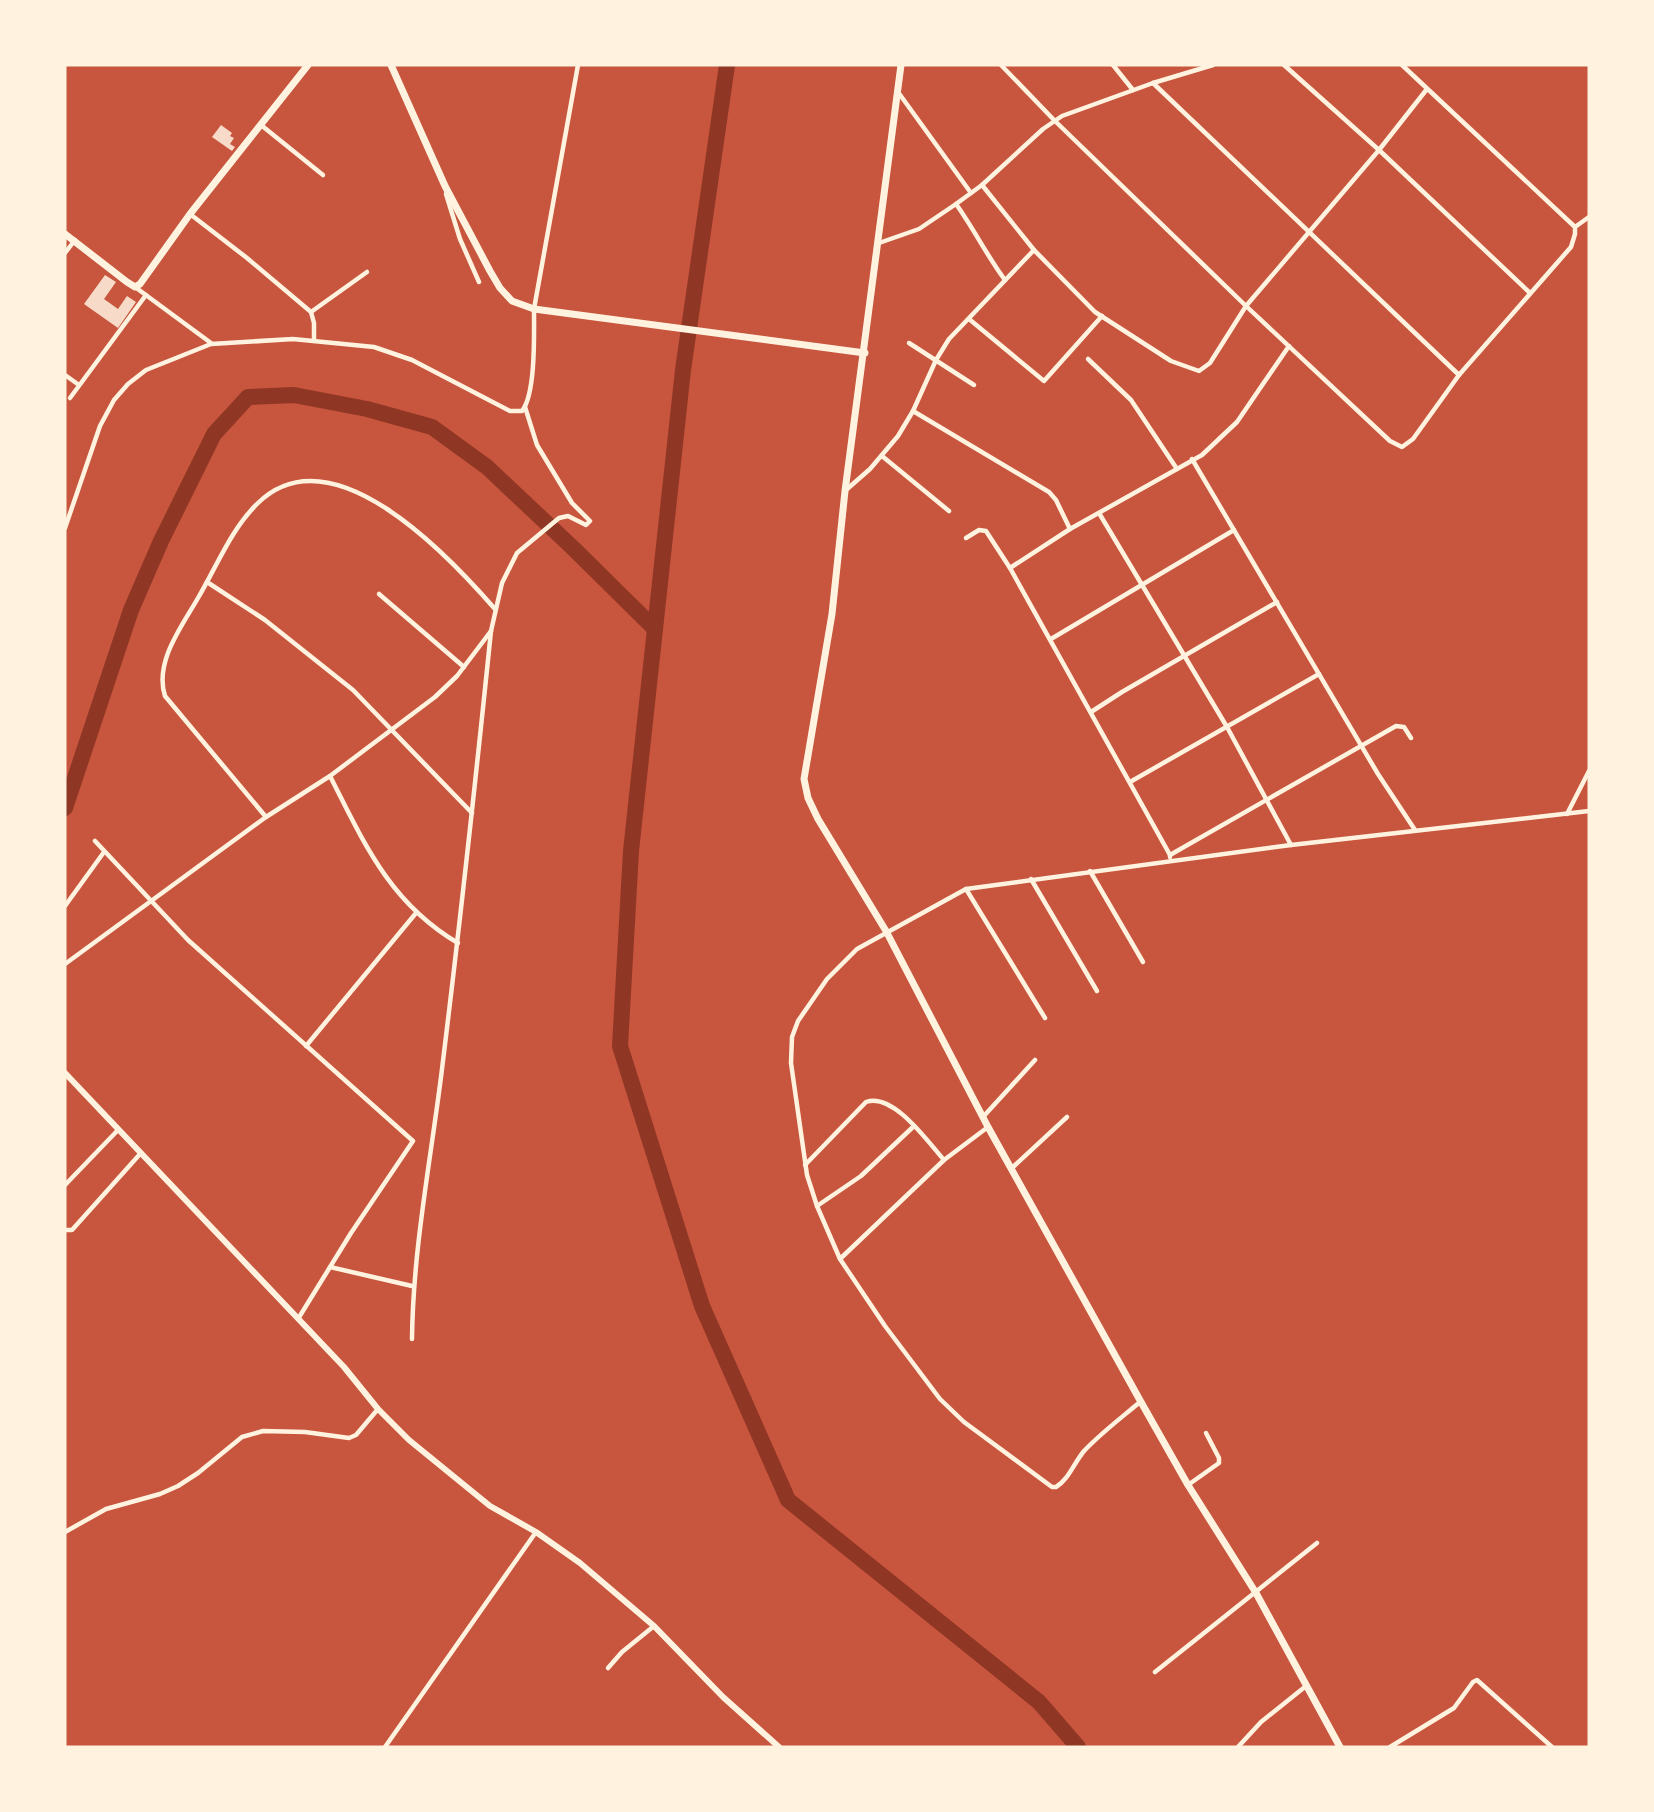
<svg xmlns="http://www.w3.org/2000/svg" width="1654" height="1812" viewBox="0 0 1654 1812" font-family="'Varela Round',sans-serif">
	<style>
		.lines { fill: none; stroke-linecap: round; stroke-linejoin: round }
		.river { stroke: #8f3625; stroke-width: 16 }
		.building { fill: #f7dbc8 }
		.minor { stroke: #fff3e0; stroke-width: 4.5 }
		.tertiary { stroke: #fff3e0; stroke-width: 6 }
		.secondary { stroke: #fff3e0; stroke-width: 7 }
	</style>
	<rect width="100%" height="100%" fill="#c8553d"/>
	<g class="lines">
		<g class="river">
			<polyline points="727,65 683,370 631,851 620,1046 702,1306 788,1500 1039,1702 1078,1747"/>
			<polyline points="65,808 131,610 161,541 214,434 248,397 294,395 367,409 432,427 487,467 573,548 655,629"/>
		</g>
	</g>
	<g class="building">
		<polygon points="221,125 232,133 230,136 234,138 230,144 235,147 232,151 212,137"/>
		<polygon points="105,275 116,282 104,299 118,309 127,296 136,302 118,328 84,304"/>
	</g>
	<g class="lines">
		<g class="minor">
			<polyline points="1001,65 1055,121 1246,306 1390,441 1402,447 1413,439 1459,375 1571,247 1575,234 1575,227 1402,65"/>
			<polyline points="1113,65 1133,90"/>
			<polyline points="1284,65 1379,150 1530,293"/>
			<polyline points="1153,83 1459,375"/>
			<polyline points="898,92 971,193"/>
			<polyline points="261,125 323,175"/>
			<polyline points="982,185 1034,250 1095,312 1171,361 1199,371 1210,363 1246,306 1379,150 1427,89"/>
			<polyline points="446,194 460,239 479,282"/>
			<path d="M956,204C974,229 987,256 1005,280"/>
			<polyline points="190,214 247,258 311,312 314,323 314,341"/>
			<polyline points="1575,227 1589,217"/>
			<polyline points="879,243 919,229 956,204 982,185 1043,129 1062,116 1153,83 1213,65"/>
			<polyline points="65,253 75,240"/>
			<polyline points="135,287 211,343"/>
			<polyline points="311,312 367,272"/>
			<polyline points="969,319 1044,381 1102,316"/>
			<polyline points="909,343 974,385"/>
			<polyline points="1088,359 1131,400 1177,469"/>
			<polyline points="65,375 79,385"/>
			<polyline points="70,398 146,295"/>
			<polyline points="913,411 1049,492 1056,500 1070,529"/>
			<polyline points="882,456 949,511"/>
			<polyline points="1192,459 1378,774 1415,830"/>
			<polyline points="846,490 870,469 898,436 913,411 936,360 949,339 1034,250"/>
			<polyline points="1099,513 1227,727 1291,845"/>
			<path d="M65,528L100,426L114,400L128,384L146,370L211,344L293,339L374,347L412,360L510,411H522C536,394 534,332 534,309L578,65"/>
			<polyline points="966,538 979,530 986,531 1010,568"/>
			<polyline points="207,582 265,620 353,690 472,813"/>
			<polyline points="379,594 464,667"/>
			<polyline points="1051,639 1234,530"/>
			<polyline points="1091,712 1122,692 1277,602"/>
			<path d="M330,776C364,843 390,903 458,943"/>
			<polyline points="1130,782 1319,674"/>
			<polyline points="1567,814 1589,771"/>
			<path d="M266,817L165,696C154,662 182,626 198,598C217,566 231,529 258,503C332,431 448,555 495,609"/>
			<polyline points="95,841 188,940 413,1141 351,1233 298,1319"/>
			<polyline points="1170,855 1010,568 1070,529 1202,455 1237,422 1289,346"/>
			<polyline points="1170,857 1170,855 1396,726 1404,727 1411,738"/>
			<polyline points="1090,871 1143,962"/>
			<polyline points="1031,879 1097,991"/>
			<polyline points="966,889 1045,1018"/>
			<polyline points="65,906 104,852"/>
			<polyline points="65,964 266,817 330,776 435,697 457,676 491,631"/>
			<polyline points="306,1046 416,913"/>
			<polyline points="983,1117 1035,1060"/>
			<path d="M805,1165L866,1102C893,1092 928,1142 944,1160"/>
			<polyline points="1012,1168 1067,1117"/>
			<polyline points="65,1185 118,1130"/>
			<polyline points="817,1206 861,1176 914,1126"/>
			<polyline points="65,1230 72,1230 140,1154"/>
			<polyline points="840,1259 944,1160 988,1127"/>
			<polyline points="330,1267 412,1286"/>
			<path d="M412,1339C413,1248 431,1159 442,1069C460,923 476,777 491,631L502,583L517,553L559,518L568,516L586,525L590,521L572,503L537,445L525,407"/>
			<path d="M1140,1402C1121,1418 1101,1433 1084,1451C1074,1463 1069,1479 1056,1487H1052L964,1422L940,1399L885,1326L840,1259L817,1206L807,1175L791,1063L792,1037L798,1021L827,979L857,949L966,889L1291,845L1589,811"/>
			<polyline points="1188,1485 1219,1463 1219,1458 1206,1433"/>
			<polyline points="65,1532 106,1509 160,1494 178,1486 198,1473 242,1437 263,1431 305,1432 349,1438 356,1435 378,1409"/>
			<polyline points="608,1668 622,1652 654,1626"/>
			<polyline points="1155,1672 1317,1543"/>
			<polyline points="385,1747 536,1532"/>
			<polyline points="1238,1747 1261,1722 1306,1686"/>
			<polyline points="1390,1747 1454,1708 1473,1682 1477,1680 1552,1747"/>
		</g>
		<polyline class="tertiary" points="65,1073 344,1367 378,1409 409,1440 490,1506 536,1532 580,1563 654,1626 723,1697 779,1747"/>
		<g class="secondary">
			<polyline points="391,65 445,186 490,271 500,288 512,301 534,309 865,353"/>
			<polyline points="901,65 845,491 832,614 804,779 808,798 818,819 886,931 988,1127 1141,1402 1188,1485 1256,1593 1340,1747"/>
			<polyline points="65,234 127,282 135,287 140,284 190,214 308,65"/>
		</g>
	</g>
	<rect width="1654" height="1812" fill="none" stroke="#fff3e0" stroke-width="133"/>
</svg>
